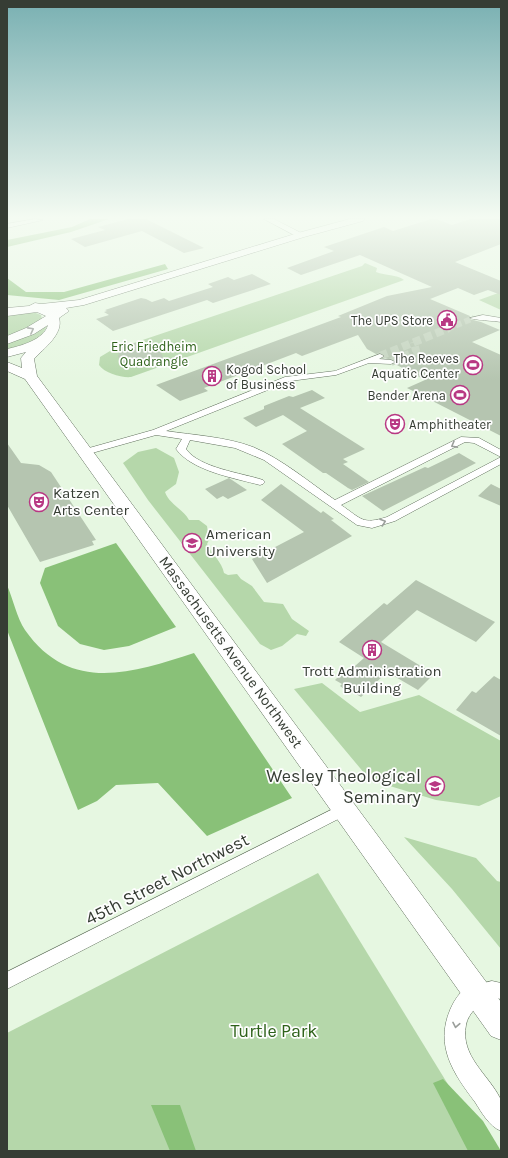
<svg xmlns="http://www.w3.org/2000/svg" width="508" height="1158" viewBox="0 0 508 1158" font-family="Karla,sans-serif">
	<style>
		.green { fill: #b5d7aa }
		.forest { fill: #89c178 }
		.building { fill: #b5c5b0 }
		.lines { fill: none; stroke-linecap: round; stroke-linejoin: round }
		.minor-tunnel-far1 { stroke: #c3d2be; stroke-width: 6; stroke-dasharray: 6 3.5; stroke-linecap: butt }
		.minor-tunnel { stroke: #c3d2be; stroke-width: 8; stroke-dasharray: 8 4; stroke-linecap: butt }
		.minor-casing { stroke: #61705d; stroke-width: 1 }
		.tertiary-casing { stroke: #61705d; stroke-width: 1 }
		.primary-casing { stroke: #61705d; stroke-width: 1 }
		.minor { fill: #fff; fill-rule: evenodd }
		.tertiary { fill: #fff; fill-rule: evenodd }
		.primary { fill: #fff; fill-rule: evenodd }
		.oneway { stroke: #9a9e9a }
		.labels { text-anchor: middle; stroke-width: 3.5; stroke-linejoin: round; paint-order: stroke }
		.far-poi-label { font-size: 13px; fill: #363d34; stroke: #fefefe; text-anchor: end }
		.far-park-label { font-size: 13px; fill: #2e621a; stroke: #fefefe }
		.poi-label { font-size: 15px; fill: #363d34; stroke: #fefefe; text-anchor: start }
		.street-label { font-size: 15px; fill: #363d34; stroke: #fefefe }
		.near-poi-label { font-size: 18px; fill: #363d34; stroke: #fefefe; text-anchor: end }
		.near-street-label { font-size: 18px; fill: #363d34; stroke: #fefefe }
		.near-park-label { font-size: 18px; fill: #2e621a; stroke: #fefefe }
	</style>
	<rect width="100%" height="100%" fill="#e6f7e1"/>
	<g class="green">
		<path d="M365,263L377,268L376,272C386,276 396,274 404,280L131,377C122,378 104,373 99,365L100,357L110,351L362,266Z"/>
		<polygon points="501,292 501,310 479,300"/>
		<polygon points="33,312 41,315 42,319 31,327 7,337 7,315"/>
		<path d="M47,325C42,342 22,346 7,350V343Z"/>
		<path d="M156,448L174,458L179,472L176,484L165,492C169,504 183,509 189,520H199L207,526L209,540L207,544C212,554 222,562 224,573L228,575L237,574L241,579L252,586L264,602L283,604L292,619L309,631L306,636L297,634L282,646L271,650L260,644L148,500L123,463L138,452Z"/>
		<polygon points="322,683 360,712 419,695 501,741 501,796 479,806 436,800 370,780 294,689"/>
		<polygon points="404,837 476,858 497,881 501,882 501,949 452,889"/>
		<polygon points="318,873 489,1151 7,1151 7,1033"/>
	</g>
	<g class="forest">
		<polygon points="90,219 109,219 71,232 7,247 7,240 72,227"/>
		<polygon points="165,264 168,269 59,300 7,295 7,278 26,292 64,292"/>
		<polygon points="116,543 176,627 129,646 104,650 80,644 58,626 40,583 45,568"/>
		<path d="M7,585C13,599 17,618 25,630C70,694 132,673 194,653L292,798L207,836L158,783L116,785L97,801L78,810L7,630Z"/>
		<polygon points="443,1079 483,1121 501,1151 468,1151 433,1083"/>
		<polygon points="151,1105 180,1105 196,1151 170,1151"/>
	</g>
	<g class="building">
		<polygon points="128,219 146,219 204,248 184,253 142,231 85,247 71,239 105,230 98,227"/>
		<polygon points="431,219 436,219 452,225 470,219 501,219 501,244 455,262 501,281 501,295 488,290 474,295 458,288 430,299 470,316 469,319 481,322 500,330 472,342 501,355 501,436 407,388 425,380 395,364 396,361 384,358 385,355 381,353 376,354 367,349 358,335 302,356 296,353 204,388 208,391 180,401 156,385 341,317 338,316 387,296 432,287 360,255 301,275 287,268 334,251 324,247 384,227 393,231"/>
		<polygon points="252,274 271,284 213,303 207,300 113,331 96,319 109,315 104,312 107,311 105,310 141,298 146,299 152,302 164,298 169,301 213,287 208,284 228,277 234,280"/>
		<polygon points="134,343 160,350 166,364 143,367 123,363 118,357 119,353"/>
		<polygon points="312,390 325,398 300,408 365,449 343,459 348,462 343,464 369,482 352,490 348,488 326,473 323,473 282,444 307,431 283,415 256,427 243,418 264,409 264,406 289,396 293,397"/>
		<polygon points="7,443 21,463 39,465 51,472 96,540 92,541 94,545 40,562 7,505"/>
		<polygon points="459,453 476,463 383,511 362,496 425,467 428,468"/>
		<polygon points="229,478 247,490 228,499 223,496 217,499 205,489"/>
		<polygon points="281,484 321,513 323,511 334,519 331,520 352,536 267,583 252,559 304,532 261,500"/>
		<polygon points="491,484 501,489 501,506 478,496"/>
		<polygon points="416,580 495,622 476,642 417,610 381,642 434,674 418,690 387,672 361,697 353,692 351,694 340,686 342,684 335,680 343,672 346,674 364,658 339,642 384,603 387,605"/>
		<polygon points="494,676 501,680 501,736 456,710 472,691 476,693"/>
	</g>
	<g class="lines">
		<polyline class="minor-tunnel-far1" points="447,329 474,318"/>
		<g class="minor-tunnel">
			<polyline points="380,356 449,328"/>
			<polyline points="391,362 416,351 414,342"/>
		</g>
		<g class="minor-casing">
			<g id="minor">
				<polygon points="35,219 43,220 7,228 7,224"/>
				<path d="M483,315L501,318V322C495,321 473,320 470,318Z"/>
				<path d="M380,354L384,356L379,359L391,360L395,362L391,364L369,363L336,375L290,381L166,431C193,435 227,437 253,447C282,459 309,482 335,500L461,437L479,438L501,450V457L474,443L465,442L341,505C362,519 362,525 387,517L501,457V464L395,521L372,528L357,525L264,460L235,448L190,440L186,449C199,468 242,473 263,480L265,482L263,484L260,485C234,478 192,471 176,449L182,439L156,435L85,455L80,452L82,450L153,430L285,377L335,371Z"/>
				<polygon points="345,803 350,805 352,809 350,813 7,989 7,972"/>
				<path d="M492,981L501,983V999C491,997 481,1002 472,998L470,992L472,986Z"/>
			</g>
		</g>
		<g class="tertiary-casing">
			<g id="tertiary">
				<polygon points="264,219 274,219 305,235 298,237"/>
				<path d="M476,981L484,984L487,992C482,1004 468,1012 466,1025C460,1056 488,1074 500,1098C503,1104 501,1123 501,1131C489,1126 482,1113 475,1102C453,1073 435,1046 450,1010C455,998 464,986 476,981Z"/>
			</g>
		</g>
		<g class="primary-casing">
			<path id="primary" d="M350,219H365L363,221L304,237L84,305L66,308L69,311L59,318C64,334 43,349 34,359L37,376L501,1002V1040L491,1036L25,379L7,371V362L22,368L21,358L26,352L7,357V349C20,346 44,340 48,325L34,334L7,344V336L26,328L46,316L37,312L7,316V308L29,306L35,303L41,304L79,300L298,233Z"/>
		</g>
		<use href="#minor" class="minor"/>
		<use href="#tertiary" class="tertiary"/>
		<use href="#primary" class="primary"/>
	</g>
	<defs><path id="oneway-chevron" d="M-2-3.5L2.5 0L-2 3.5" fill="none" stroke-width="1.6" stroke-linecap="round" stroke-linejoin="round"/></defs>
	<g class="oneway">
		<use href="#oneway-chevron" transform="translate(31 330) rotate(-28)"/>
		<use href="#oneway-chevron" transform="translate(454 445) rotate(151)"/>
		<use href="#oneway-chevron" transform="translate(383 522) rotate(-19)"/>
		<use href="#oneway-chevron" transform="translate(456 1025) rotate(101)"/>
	</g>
	<linearGradient id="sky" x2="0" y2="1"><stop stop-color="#79b0b2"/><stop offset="0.57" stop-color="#f4fbf2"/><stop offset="1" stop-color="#f4fbf2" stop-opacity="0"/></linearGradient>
	<rect width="508" height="381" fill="url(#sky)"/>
	<defs>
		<g id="civic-ring" transform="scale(1)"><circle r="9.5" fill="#fefefe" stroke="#b83883" stroke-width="1.5"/><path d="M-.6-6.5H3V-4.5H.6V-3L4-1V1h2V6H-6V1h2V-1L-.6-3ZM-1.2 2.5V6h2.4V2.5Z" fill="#b83883"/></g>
		<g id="stadium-ring" transform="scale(1)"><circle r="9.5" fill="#fefefe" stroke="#b83883" stroke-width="1.5"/><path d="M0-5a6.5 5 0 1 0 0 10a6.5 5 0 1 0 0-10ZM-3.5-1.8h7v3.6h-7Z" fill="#b83883"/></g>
		<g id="building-ring" transform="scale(1)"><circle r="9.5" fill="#fefefe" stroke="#b83883" stroke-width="1.5"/><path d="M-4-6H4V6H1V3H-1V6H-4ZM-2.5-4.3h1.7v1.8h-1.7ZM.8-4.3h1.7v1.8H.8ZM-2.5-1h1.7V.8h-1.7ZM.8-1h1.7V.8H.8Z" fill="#b83883"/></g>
		<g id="theatre-ring" transform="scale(1)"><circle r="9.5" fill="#fefefe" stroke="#b83883" stroke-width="1.5"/><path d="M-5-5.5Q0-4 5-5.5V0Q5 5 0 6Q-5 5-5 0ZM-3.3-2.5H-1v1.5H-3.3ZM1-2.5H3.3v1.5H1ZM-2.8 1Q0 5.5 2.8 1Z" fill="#b83883"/></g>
		<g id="university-ring" transform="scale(1)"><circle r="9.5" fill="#fefefe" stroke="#b83883" stroke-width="1.5"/><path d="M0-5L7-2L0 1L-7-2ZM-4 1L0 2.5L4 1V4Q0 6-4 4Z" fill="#b83883"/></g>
	</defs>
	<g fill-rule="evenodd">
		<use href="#civic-ring" x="447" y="320"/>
		<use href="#stadium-ring" x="473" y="365"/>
		<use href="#building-ring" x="212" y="376"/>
		<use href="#stadium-ring" x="460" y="395"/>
		<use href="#theatre-ring" x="395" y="424"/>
		<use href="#theatre-ring" x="39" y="502"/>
		<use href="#university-ring" x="192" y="543"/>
		<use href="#building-ring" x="372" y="650"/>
		<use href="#university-ring" x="435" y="786"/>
	</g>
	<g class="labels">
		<g class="far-poi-label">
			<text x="433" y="325">The UPS Store</text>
			<text x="459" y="363">The Reeves<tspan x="459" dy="15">Aquatic Center</tspan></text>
			<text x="226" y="374" text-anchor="start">Kogod School<tspan x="226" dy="15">of Business</tspan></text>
			<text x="446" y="400">Bender Arena</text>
			<text x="409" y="429" text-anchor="start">Amphitheater</text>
		</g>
		<g class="far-park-label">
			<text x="154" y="351">Eric Friedheim<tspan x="154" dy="15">Quadrangle</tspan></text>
		</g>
		<g class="poi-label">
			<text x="53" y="498">Katzen<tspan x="53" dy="17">Arts Center</tspan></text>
			<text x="206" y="539">American<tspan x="206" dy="17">University</tspan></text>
			<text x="372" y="676" text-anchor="middle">Trott Administration<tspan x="372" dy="17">Building</tspan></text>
		</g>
		<g class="street-label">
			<text transform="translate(231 652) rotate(54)" y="5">Massachusetts Avenue Northwest</text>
		</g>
		<g class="near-poi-label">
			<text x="421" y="782">Wesley Theological<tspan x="421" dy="21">Seminary</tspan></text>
		</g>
		<g class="near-street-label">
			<text transform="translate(167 879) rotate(-27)" y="6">45th Street Northwest</text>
		</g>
		<g class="near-park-label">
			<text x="274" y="1037">Turtle Park</text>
		</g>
	</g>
	<rect width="508" height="1158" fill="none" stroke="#363d34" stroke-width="16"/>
</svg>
